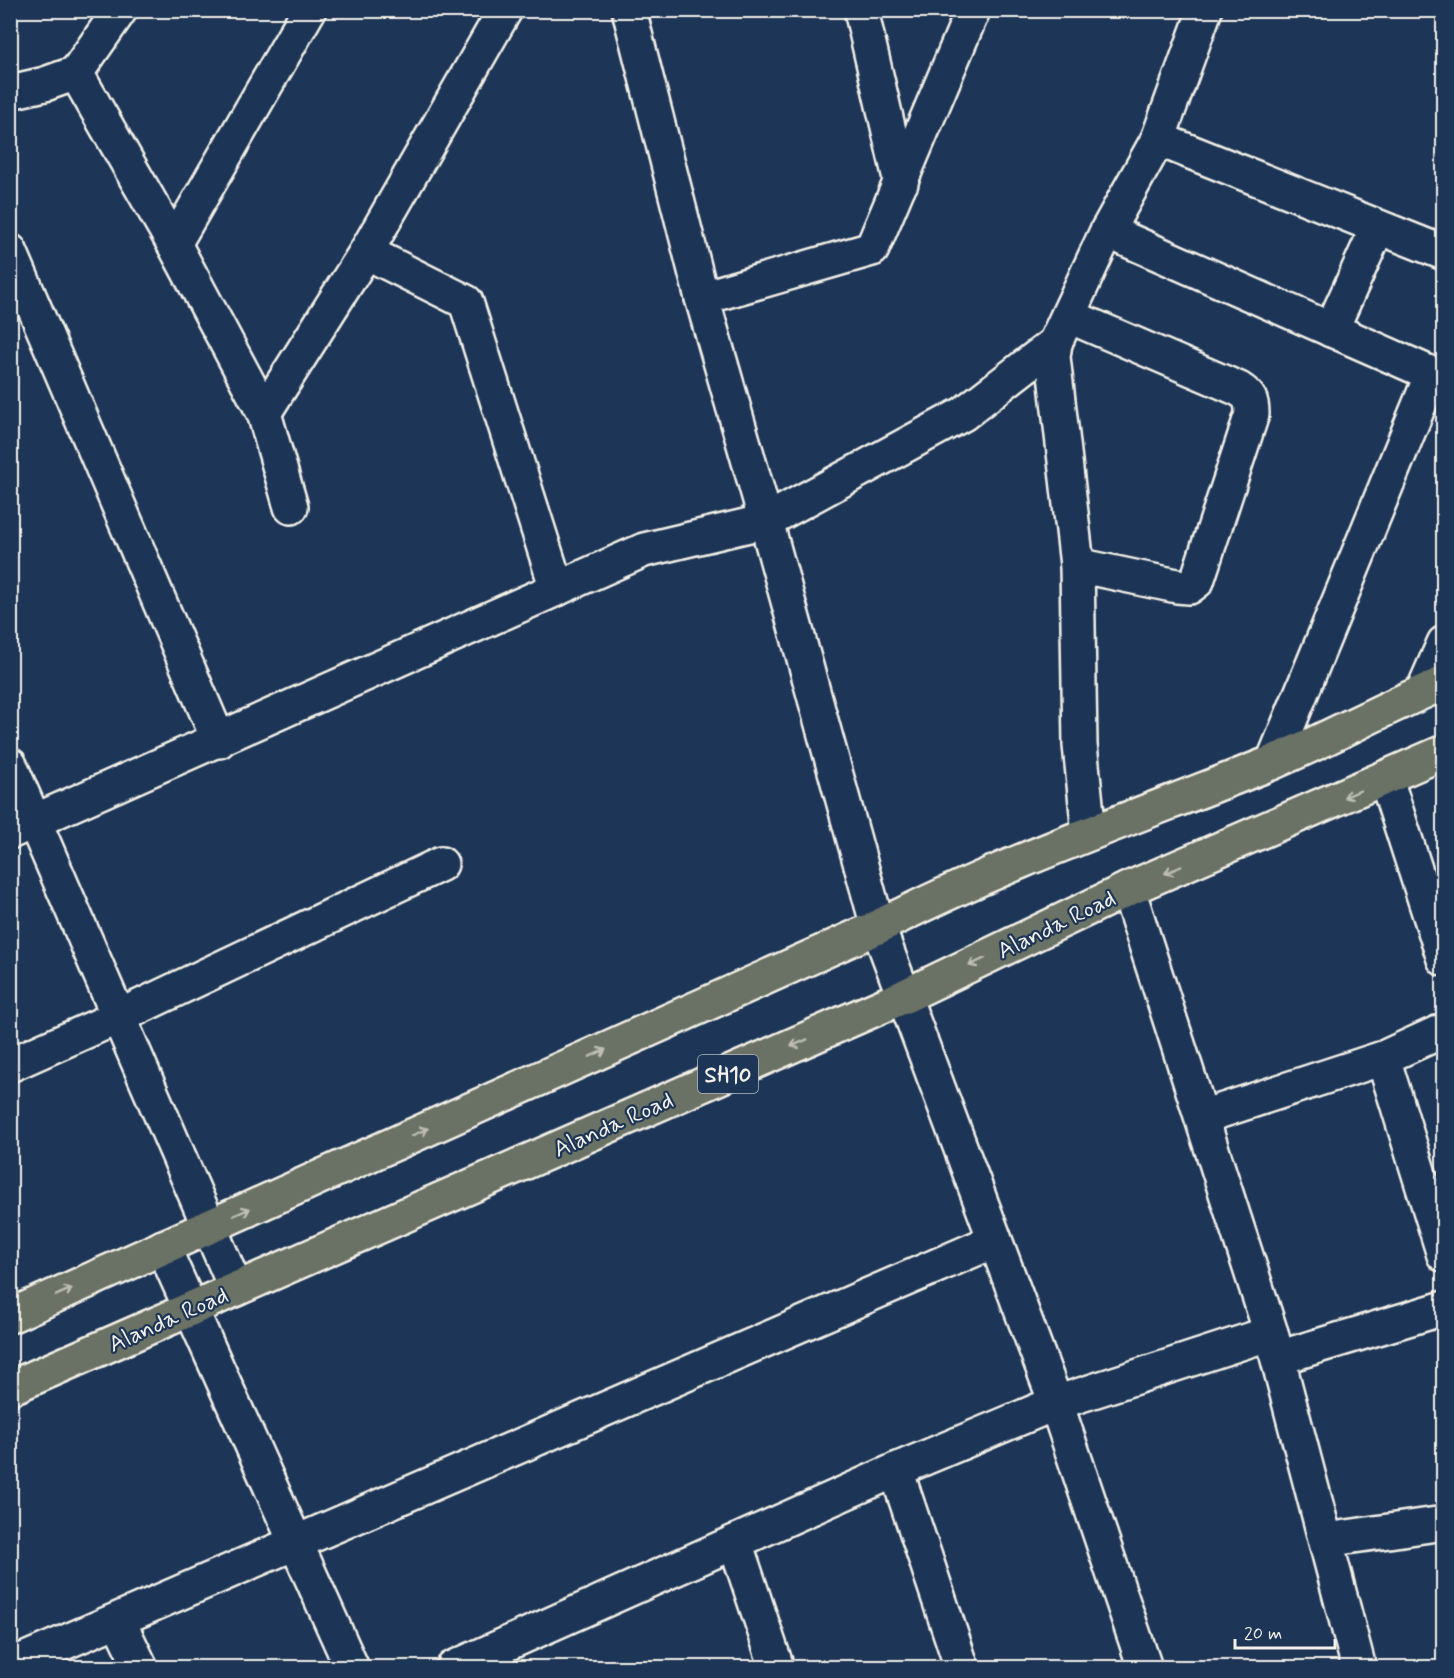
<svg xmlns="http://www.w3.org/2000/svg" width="1454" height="1678" viewBox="0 0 1454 1678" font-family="Mynerve,sans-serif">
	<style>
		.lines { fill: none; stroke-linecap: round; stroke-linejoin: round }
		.street-casing { stroke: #f4f1e8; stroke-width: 38 }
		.secondary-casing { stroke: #f4f1e8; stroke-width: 38 }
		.primary-casing { stroke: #f4f1e8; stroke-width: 38 }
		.street { stroke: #1d3557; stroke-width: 33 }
		.secondary { stroke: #1d3557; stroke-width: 33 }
		.primary { stroke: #6b7165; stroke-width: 33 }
		.oneway { stroke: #bdbeb4 }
		.labels { text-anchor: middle; stroke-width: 4.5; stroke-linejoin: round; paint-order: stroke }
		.shield { fill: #1d3557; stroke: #b4b9bc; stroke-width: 1.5 }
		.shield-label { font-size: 22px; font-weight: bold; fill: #f4f1e8 }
		.street-label { font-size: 24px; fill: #f4f1e8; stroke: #1d3557 }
	</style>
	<rect width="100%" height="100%" fill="#1d3557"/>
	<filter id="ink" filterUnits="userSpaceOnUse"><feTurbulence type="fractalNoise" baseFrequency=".0167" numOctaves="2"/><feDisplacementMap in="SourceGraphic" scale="12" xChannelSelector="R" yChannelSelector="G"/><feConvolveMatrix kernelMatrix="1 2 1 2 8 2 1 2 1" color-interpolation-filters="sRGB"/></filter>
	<g filter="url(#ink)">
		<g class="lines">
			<g class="street-casing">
				<g id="street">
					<polyline points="629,10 702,298 766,521 878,927 1056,1403 1145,1668"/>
					<polyline points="861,10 901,183"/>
					<polyline points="76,73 174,244 264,413 366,252 505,10"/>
					<polyline points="10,92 45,84 76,73 120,10"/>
					<polyline points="1158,139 1444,253"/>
					<polyline points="1107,231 1432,374 1273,762"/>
					<polyline points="174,244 309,10"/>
					<polyline points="10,251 219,741"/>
					<polyline points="366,252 466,302 557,589"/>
					<polyline points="702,298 872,249 973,10"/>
					<path d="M1069,316L1239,389C1250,396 1252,401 1252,414L1197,581L1189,587L1177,586L1077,565"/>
					<polyline points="1331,330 1378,227"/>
					<polyline points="264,413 291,507"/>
					<polyline points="1423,691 1444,643"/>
					<polyline points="10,765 236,1289"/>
					<polyline points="1386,779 1444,959"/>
					<polyline points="10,832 644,550 766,521 963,414 1055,343"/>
					<polyline points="1383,1058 1444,1255"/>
					<polyline points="10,1065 118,1017 441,864"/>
					<polyline points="1202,1117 1383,1058 1444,1030"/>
					<polyline points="163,1247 352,1668"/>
					<polyline points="1278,1358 1444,1308"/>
					<polyline points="896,1470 962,1668"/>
					<polyline points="1326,1540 1444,1523"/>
					<polyline points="735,1542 777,1668"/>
					<polyline points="118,1620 141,1668"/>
					<polyline points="10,1666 994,1241"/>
					<polyline points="453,1668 896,1470 1056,1403 1271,1333"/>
				</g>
			</g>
			<g class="secondary-casing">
				<g id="secondary">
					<polyline points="1089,833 1080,745 1077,565 1053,357 1055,343 1107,231 1158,139 1205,10"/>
					<polyline points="1128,889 1271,1333 1359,1668"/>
				</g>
			</g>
			<g class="primary-casing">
				<g id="primary">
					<path d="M10,1316L878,927C1004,862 1139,816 1271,763C1329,739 1385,707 1444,683"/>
					<polyline points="10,1388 905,996 1128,889 1444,752"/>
				</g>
			</g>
			<use href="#street" class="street"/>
			<use href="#secondary" class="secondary"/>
			<use href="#primary" class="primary"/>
		</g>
		<defs><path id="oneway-shaft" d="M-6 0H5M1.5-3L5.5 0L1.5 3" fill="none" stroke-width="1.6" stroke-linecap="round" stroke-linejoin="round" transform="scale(1.5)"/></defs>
		<g class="oneway">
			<use href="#oneway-shaft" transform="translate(1352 794) rotate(157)"/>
			<use href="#oneway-shaft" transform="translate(1173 870) rotate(157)"/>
			<use href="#oneway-shaft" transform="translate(977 962) rotate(154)"/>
			<use href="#oneway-shaft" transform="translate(799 1043) rotate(156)"/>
			<use href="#oneway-shaft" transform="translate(598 1053) rotate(-24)"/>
			<use href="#oneway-shaft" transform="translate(420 1132) rotate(-24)"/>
			<use href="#oneway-shaft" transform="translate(242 1212) rotate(-24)"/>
			<use href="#oneway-shaft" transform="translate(64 1292) rotate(-24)"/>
		</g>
	</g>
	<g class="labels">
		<rect class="shield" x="698" y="1055" width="60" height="38" rx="4.5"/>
		<g class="shield-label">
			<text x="728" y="1082">SH10</text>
		</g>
		<g class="street-label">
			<text transform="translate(1056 924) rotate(-26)" y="8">Alanda Road</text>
			<text transform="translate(613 1124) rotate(-24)" y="8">Alanda Road</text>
			<text transform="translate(168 1319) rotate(-24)" y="8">Alanda Road</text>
		</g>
	</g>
	<rect width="1454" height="1678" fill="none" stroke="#1d3557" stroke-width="36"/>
	<rect x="18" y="18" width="1418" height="1642" fill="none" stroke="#f4f1e8" stroke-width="2" filter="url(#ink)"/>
	<path d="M1235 1639v9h100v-9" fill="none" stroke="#f4f1e8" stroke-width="3"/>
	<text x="1244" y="1639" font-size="18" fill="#f4f1e8" stroke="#1d3557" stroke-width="4.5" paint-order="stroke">20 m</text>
</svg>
